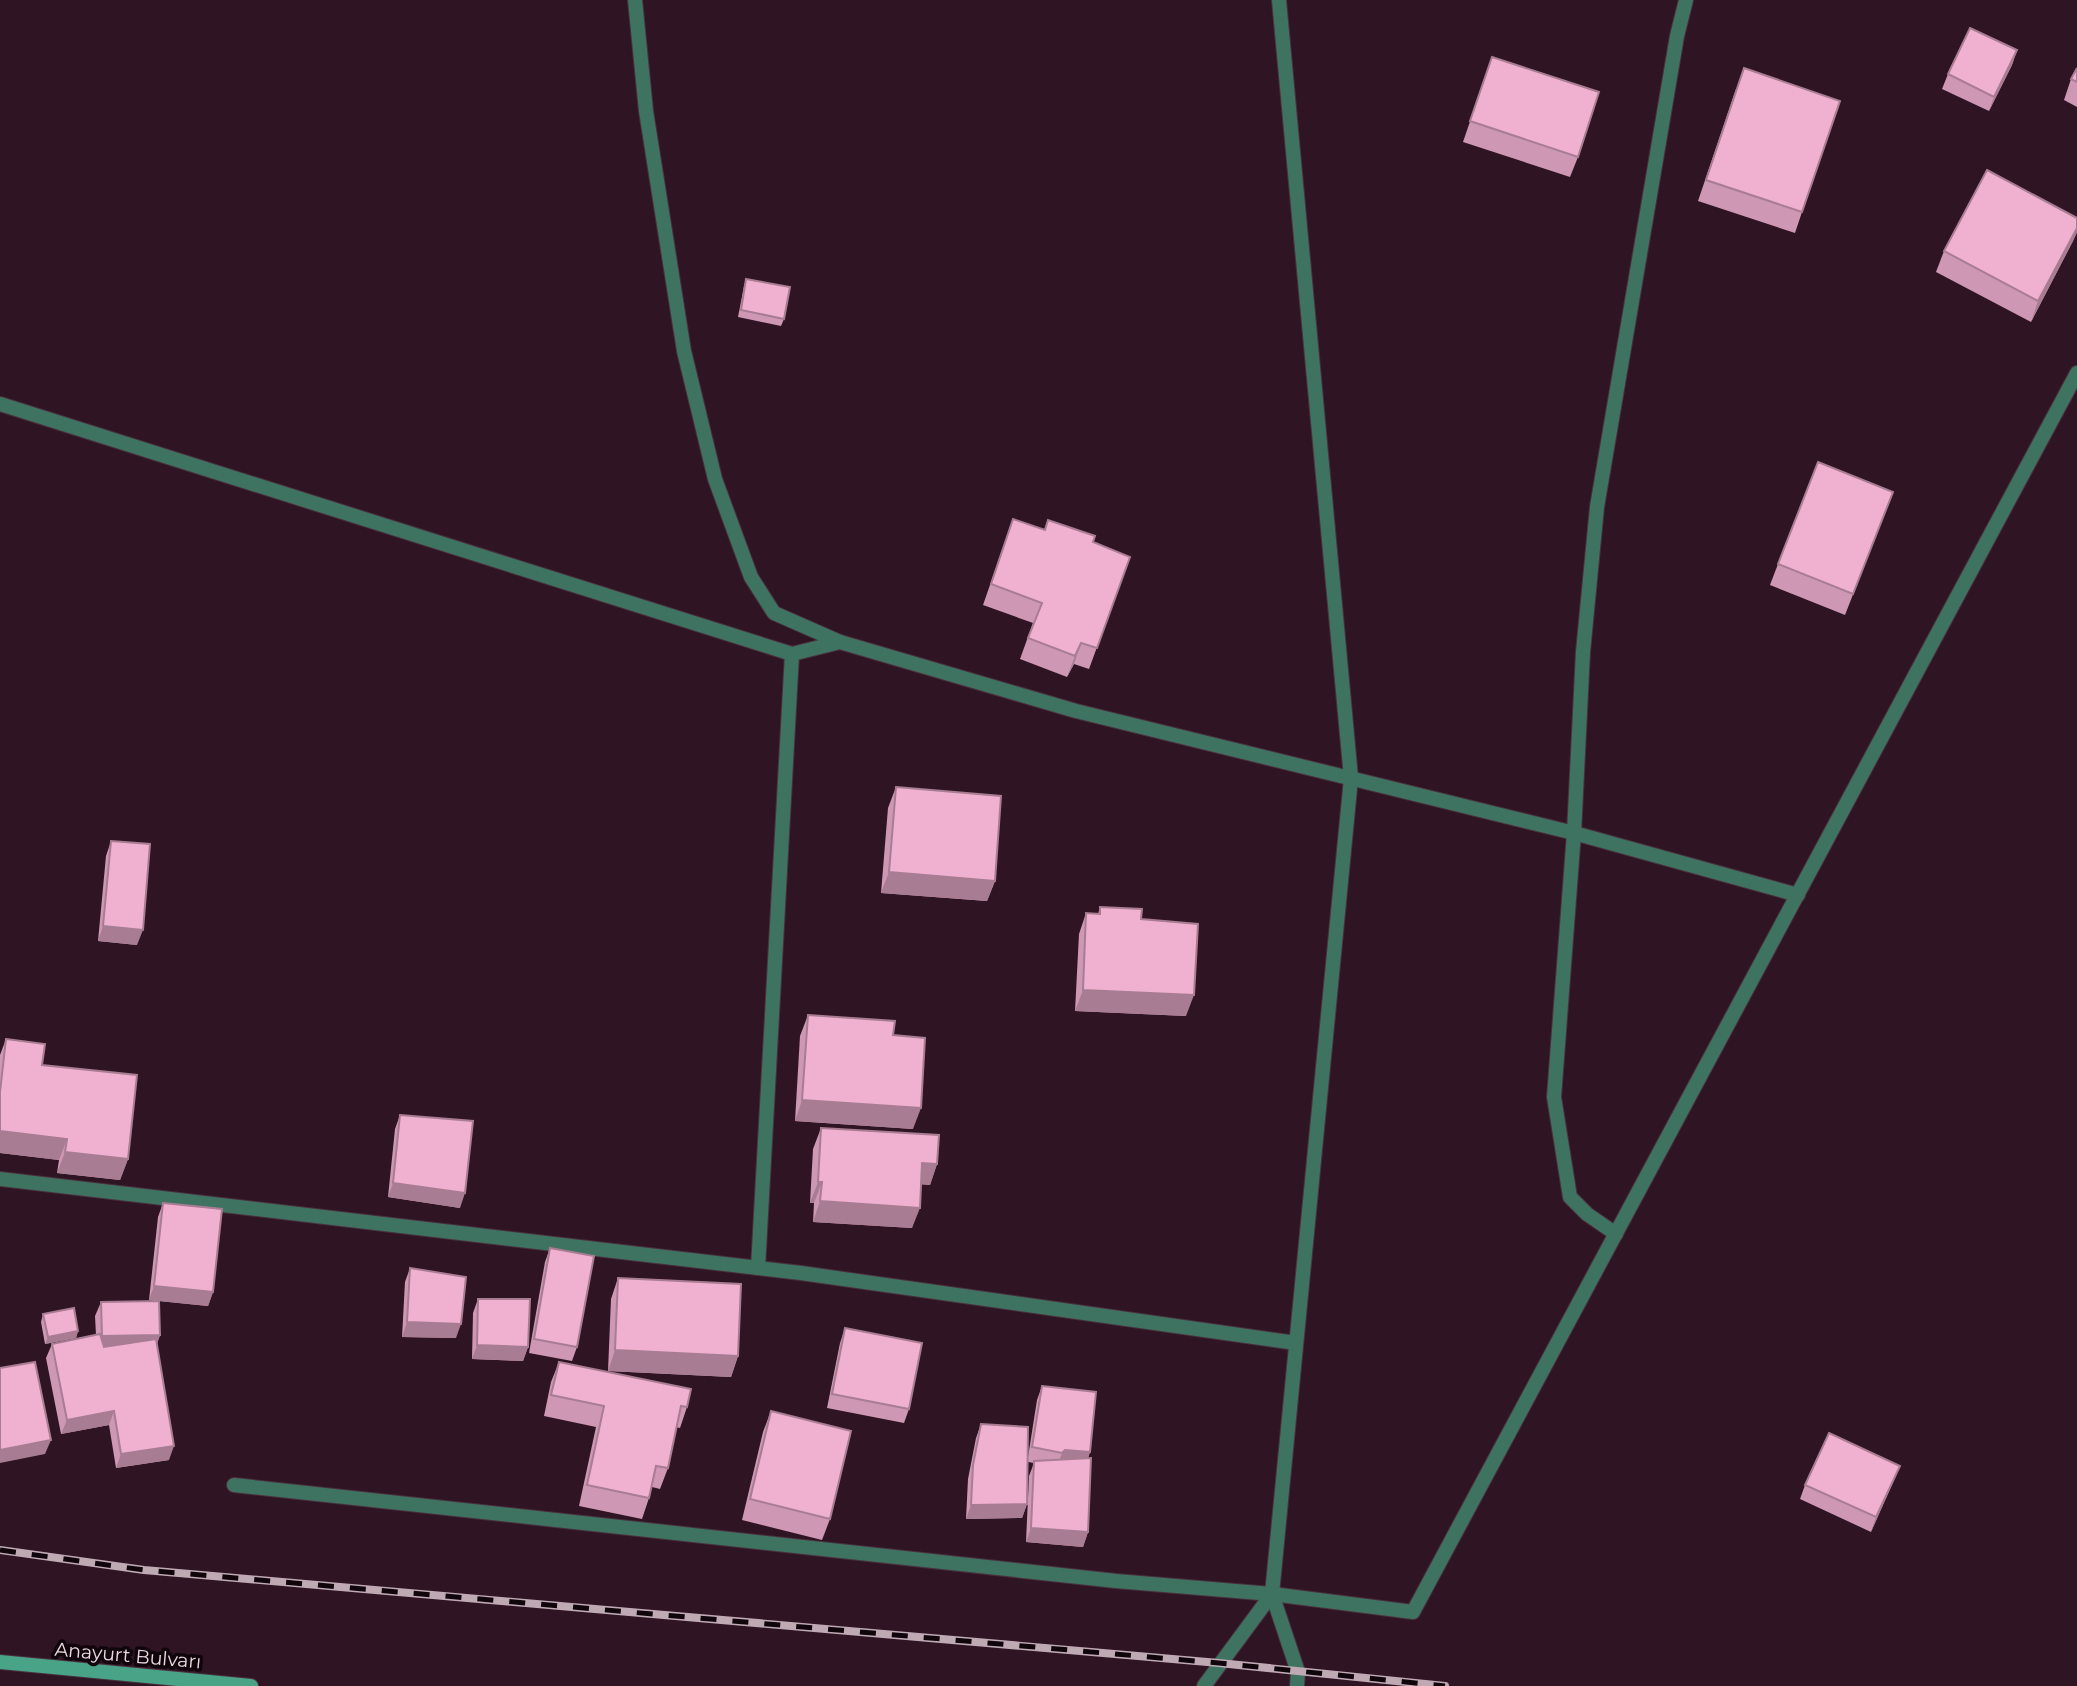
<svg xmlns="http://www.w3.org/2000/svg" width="2077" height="1686" viewBox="0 0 2077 1686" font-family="Montserrat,sans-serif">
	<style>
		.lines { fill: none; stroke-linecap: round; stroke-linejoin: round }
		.street-casing { stroke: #4a303e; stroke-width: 16 }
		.secondary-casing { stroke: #4a303e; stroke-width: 16 }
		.street { stroke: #3e7361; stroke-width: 14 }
		.secondary { stroke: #48a387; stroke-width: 14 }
		.rail-casing { stroke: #bfaab4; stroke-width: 8 }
		.rail { stroke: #10050b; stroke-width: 5; stroke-dasharray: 16; stroke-linecap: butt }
		.wall { fill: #ce98b4 }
		.shaded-wall { fill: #a87c92 }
		.building { fill: #f0b1d1; stroke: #a87c92; stroke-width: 2 }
		.labels { text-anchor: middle; stroke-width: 7; stroke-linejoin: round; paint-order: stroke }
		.street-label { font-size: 19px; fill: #edd9e2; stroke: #10050b }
	</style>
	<rect width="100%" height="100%" fill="#2f1423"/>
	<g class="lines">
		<g class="street-casing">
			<g id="street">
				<polyline points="635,0 646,111 684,351 715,479 751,577 774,613 840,642"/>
				<polyline points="1279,0 1351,778 1272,1594 1298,1672 1297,1686"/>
				<polyline points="0,404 792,654 840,642 1076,711 1574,833 1798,895"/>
				<polyline points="0,1179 801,1273 1296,1343"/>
				<polyline points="1616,1234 1587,1214 1570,1197 1554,1097 1574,833 1583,652 1597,507 1677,36 1686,0"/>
				<polyline points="758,1268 792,654"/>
				<polyline points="234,1485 1116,1581 1272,1594 1413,1612 2077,373"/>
				<polyline points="1204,1686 1272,1594"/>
			</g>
		</g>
		<g class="secondary-casing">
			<polyline id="secondary" points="0,1662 251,1686"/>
		</g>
		<use href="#street" class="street"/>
		<use href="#secondary" class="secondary"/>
		<g class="rail-casing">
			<polyline id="rail" points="0,1550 144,1570 1219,1663 1445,1686"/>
		</g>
		<use href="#rail" class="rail"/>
	</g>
	<g class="wall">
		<polygon points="2017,50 2012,65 1989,111 1942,89 1948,74"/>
		<polygon points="1492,57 1578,157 1570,177 1463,142"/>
		<polygon points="2077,68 2077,107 2064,100 2071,79"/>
		<polygon points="1736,89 1802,212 1795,233 1698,201"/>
		<polygon points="2077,218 2077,232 2073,241 2031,322 1936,272 1944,251"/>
		<polygon points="746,279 784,319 781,326 738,317 744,286"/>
		<polygon points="1893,492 1845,615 1770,585 1778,564"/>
		<polygon points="1013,519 1044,530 1048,520 1093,542 1130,557 1089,669 1074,664 1067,677 1020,659 1033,623 983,605"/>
		<polygon points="896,787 995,881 987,901 881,893 888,808"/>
		<polygon points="111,841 137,945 98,941 106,856"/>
		<polygon points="1100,907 1141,919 1186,1016 1075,1011 1079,934 1086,913 1098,914"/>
		<polygon points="808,1015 893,1035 913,1129 795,1121 800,1036"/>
		<polygon points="6,1039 42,1065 128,1159 120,1180 57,1173 59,1160 0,1153 0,1055"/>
		<polygon points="400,1115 460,1208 388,1197 395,1129"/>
		<polygon points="821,1128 937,1164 930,1185 921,1184 912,1228 813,1222 814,1203 810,1203 813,1149"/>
		<polygon points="163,1203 213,1292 208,1306 159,1301 160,1335 157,1344 169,1460 116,1468 109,1425 61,1434 46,1358 52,1344 96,1335 95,1316 101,1302 155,1301 149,1300 158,1217"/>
		<polygon points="550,1248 577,1347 572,1361 529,1353 545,1262"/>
		<polygon points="410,1268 456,1338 402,1337 405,1282"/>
		<polygon points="618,1278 738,1356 731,1377 608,1371 611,1299"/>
		<polygon points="478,1299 528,1347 523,1361 472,1359 473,1313"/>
		<polygon points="43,1314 78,1331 76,1338 45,1344 41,1322"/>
		<polygon points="845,1328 909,1409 904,1423 827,1408 840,1343"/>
		<polygon points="559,1362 687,1407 680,1428 676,1427 668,1468 660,1489 652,1487 649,1498 642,1519 579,1506 596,1427 544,1416 551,1382"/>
		<polygon points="1042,1386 1090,1452 1088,1458 1088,1532 1083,1547 1026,1542 1029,1476 1034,1463 1028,1462 1027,1504 1022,1518 966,1519 968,1479 976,1438 981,1424 1028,1457 1037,1400"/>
		<polygon points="771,1411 830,1519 822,1540 742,1520 763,1432"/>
		<polygon points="1894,1480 1871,1532 1800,1499 1805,1485"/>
	</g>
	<g class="shaded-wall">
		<polygon points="2017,50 2012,65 1989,111 1994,97"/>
		<polygon points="2077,228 2077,232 2073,241 2031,322 2038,301"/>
		<polygon points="1081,643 1074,664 1067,677 1075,656"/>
		<polygon points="889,872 995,881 987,901 881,893"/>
		<polygon points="103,926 143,930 137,945 98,941"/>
		<polygon points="1083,990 1194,995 1186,1016 1075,1011"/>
		<polygon points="802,1100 921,1108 913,1129 795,1121"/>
		<polygon points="0,1131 67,1139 59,1160 0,1153"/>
		<polygon points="65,1152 128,1159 120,1180 57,1173"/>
		<polygon points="922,1163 937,1164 930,1185 915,1184"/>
		<polygon points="818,1182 822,1182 814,1203 810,1203"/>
		<polygon points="393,1183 465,1193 460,1208 388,1197"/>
		<polygon points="820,1201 920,1208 912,1228 813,1222"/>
		<polygon points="154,1286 213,1292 208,1306 149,1300"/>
		<polygon points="407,1322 461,1324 456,1338 402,1337"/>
		<polygon points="78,1331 76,1338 45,1344 48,1337"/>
		<polygon points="160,1335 155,1349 97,1350 102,1336"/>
		<polygon points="477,1345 528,1347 523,1361 472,1359"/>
		<polygon points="615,1350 738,1356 731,1377 608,1371"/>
		<polygon points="114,1411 109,1425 61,1434 67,1420"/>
		<polygon points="51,1440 45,1454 0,1463 0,1450"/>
		<polygon points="174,1446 169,1460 116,1468 121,1454"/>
		<polygon points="1065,1450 1090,1452 1085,1467 1057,1467 1062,1453"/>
		<polygon points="1900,1466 1894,1480 1871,1532 1876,1517"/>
		<polygon points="1027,1504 1022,1518 966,1519 971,1505"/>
		<polygon points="1031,1528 1088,1532 1083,1547 1026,1542"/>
	</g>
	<g class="building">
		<polygon points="1970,28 2017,50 1994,97 1948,74"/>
		<polygon points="1492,57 1599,92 1578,157 1470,121"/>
		<polygon points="1744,68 1840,101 1802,212 1706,180"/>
		<polygon points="2077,68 2077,82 2071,79"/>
		<polygon points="1987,170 2077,218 2077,228 2038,301 1944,251"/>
		<polygon points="746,279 790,287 784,319 741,310"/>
		<polygon points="1818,462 1893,492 1853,594 1778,564"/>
		<polygon points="1013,519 1045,530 1048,520 1095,536 1093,542 1130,557 1097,648 1081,643 1075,656 1028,638 1042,603 991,584"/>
		<polygon points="896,787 1001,796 995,881 889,872"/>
		<polygon points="111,841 150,844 143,930 103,926"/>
		<polygon points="1100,907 1142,909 1141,919 1198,924 1194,995 1083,990 1086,913 1100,914"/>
		<polygon points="808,1015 895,1021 893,1035 925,1038 921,1108 802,1100"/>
		<polygon points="6,1039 45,1044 42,1065 137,1075 128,1159 65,1152 67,1139 0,1131 0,1092"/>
		<polygon points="400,1115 473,1121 465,1193 393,1183"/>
		<polygon points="821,1128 939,1135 937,1164 922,1163 920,1208 820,1201 822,1182 818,1182"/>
		<polygon points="163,1203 222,1209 213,1292 154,1286"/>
		<polygon points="550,1248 594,1256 577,1347 534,1339"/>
		<polygon points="410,1268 466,1277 461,1324 407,1322"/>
		<polygon points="618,1278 741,1284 738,1356 615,1350"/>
		<polygon points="478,1299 530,1299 528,1347 477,1345"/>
		<polygon points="159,1301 160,1335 102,1336 101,1302"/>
		<polygon points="74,1308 78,1331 48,1337 43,1314"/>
		<polygon points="845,1328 922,1343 909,1409 832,1394"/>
		<polygon points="100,1334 104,1347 156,1339 174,1446 121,1454 114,1411 67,1420 52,1344"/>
		<polygon points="35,1362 51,1440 0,1450 0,1368"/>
		<polygon points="559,1362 691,1389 687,1407 681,1406 668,1468 656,1466 649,1498 587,1485 604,1406 551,1395"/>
		<polygon points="1042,1386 1096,1392 1090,1452 1065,1450 1062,1453 1032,1447"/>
		<polygon points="771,1411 851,1431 830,1519 750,1499"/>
		<polygon points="981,1424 1028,1427 1027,1504 971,1505 973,1465"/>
		<polygon points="1829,1433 1900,1466 1876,1517 1805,1485"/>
		<polygon points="1091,1458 1088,1532 1031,1528 1034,1461"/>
	</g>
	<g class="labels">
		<g class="street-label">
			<text transform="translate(128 1655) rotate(5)" y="7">Anayurt Bulvarı</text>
		</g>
	</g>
</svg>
